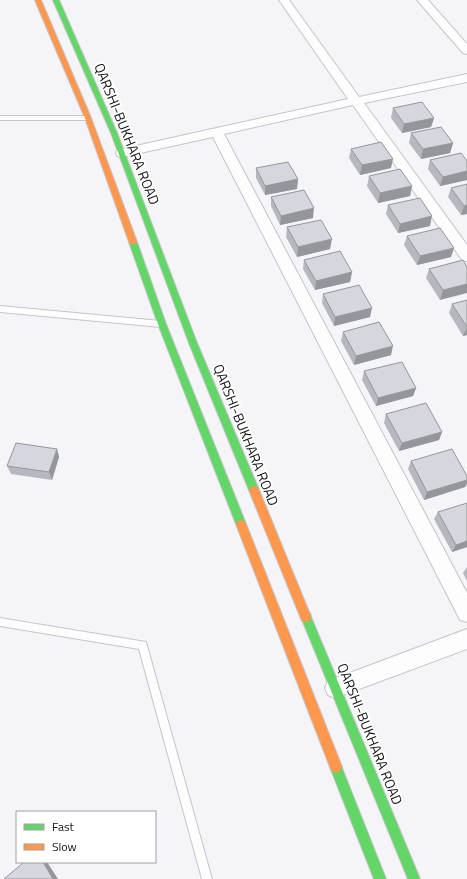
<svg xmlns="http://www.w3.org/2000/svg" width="467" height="879" viewBox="0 0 467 879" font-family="'Titillium Web',sans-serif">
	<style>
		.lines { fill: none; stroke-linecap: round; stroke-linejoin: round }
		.lane-casing { stroke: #c5c5c9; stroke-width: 2 }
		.street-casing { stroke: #c5c5c9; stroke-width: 2 }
		.fast-casing { stroke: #c5c5c9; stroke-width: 2 }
		.slow-casing { stroke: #c5c5c9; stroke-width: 2 }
		.lane { fill: #fdfdfe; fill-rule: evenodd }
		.street { fill: #fdfdfe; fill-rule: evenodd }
		.fast { fill: #63d668; fill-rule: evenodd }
		.slow { fill: #ff974d; fill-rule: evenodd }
		.wall { fill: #b7b8bf }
		.shaded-wall { fill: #95969b }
		.building { fill: #d5d6de; stroke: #95969b }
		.labels { text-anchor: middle; stroke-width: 4; stroke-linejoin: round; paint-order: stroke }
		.street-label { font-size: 14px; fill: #121215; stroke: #fff }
	</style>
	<rect width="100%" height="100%" fill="#f4f4f9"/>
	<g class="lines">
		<g class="lane-casing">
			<g id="lane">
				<polygon points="0,116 88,116 91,118 88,120 0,120"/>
				<polygon points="0,306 161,321 165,324 161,327 0,312"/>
				<polygon points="0,618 146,642 212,879 202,879 139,649 0,626"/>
			</g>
		</g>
		<g class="street-casing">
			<g id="street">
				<polygon points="279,0 289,0 359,97 467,74 467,82 364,103 467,245 467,261 462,260 353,105 224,134 467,593 467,622 460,620 213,137 122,157 117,156 116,153 117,150 122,149 348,99"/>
				<polygon points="417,0 428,0 467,44 467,54 463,53"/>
				<polygon points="467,629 467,649 335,698 328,695 325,688 328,681"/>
			</g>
		</g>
		<g class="fast-casing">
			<g id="fast">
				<polygon points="53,0 59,0 117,133 197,343 259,490 257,493 254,494 251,493 249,490 189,343 111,133"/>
				<polygon points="133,239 137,242 166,324 246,524 244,527 241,528 238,527 236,524 158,324 129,242"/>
				<polygon points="306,612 310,613 311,617 420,879 408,879 301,617 302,613"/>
				<polygon points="336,761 340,763 386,879 374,879 330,767 332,763"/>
			</g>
		</g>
		<g class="slow-casing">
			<g id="slow">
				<polygon points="35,0 41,0 91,118 137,242 136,244 130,244 129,242 85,118"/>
				<polygon points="254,486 257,487 259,490 311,617 310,621 306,622 302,621 249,490 251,487"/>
				<polygon points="241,520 244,521 246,524 342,767 340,771 336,773 332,771 330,767 236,524 238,521"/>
			</g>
		</g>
		<use href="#lane" class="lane"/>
		<use href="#street" class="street"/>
		<use href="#fast" class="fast"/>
		<use href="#slow" class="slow"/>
	</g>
	<g class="wall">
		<polygon points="393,108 434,118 431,127 402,133 391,118"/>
		<polygon points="411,133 453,143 450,153 421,159 409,143"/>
		<polygon points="351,149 391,168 360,175 349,158"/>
		<polygon points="430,160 467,161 467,180 440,186 428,169"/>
		<polygon points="256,168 298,179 297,189 265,195 256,178"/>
		<polygon points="369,176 412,186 410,196 378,203 367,186"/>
		<polygon points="467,184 467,214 461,215 448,197 451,188"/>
		<polygon points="271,197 313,218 280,225 271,206"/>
		<polygon points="388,205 430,226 398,233 386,214"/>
		<polygon points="287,227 330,249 297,257 286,237"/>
		<polygon points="407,236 451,257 417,265 404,245"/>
		<polygon points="304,260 352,272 350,282 315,290 303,269"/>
		<polygon points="463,260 440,300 426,278 429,269"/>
		<polygon points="323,294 370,317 334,326 322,303"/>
		<polygon points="467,300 467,335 463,336 449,313 452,304"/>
		<polygon points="343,332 391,355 354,365 341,341"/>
		<polygon points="364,371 416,388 413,396 376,406 362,380"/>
		<polygon points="386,414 442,432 439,440 399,451 384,423"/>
		<polygon points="57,449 59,457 52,480 11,474 7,466"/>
		<polygon points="411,461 467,476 467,484 465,487 424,500 408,469"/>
		<polygon points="467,503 467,547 452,552 434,519 438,512"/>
		<polygon points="467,567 467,581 463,573"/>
	</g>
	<g class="shaded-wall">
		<polygon points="434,118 431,127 402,133 404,124"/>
		<polygon points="453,143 450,153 421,159 423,149"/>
		<polygon points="393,159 391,168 360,175 362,165"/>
		<polygon points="467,171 467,180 440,186 443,177"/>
		<polygon points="298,179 297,189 265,195 265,186"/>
		<polygon points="412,186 410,196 378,203 380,193"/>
		<polygon points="467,205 467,214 461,215 464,206"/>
		<polygon points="314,208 313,218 280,225 281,216"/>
		<polygon points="432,216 430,226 398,233 400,224"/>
		<polygon points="332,239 330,249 297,257 298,247"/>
		<polygon points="454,248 451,257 417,265 420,256"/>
		<polygon points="352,272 350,282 315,290 316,281"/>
		<polygon points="467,284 467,293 440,300 443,290"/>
		<polygon points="372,308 370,317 334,326 335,317"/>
		<polygon points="467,327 467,335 463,336"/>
		<polygon points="393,346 391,355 354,365 356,356"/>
		<polygon points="416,388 413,396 376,406 378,398"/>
		<polygon points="442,432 439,440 399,451 402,443"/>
		<polygon points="57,449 59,457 52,480 49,472"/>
		<polygon points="467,480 467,484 465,487 424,500 427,492"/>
		<polygon points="467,541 467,547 452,552 456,545"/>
		<polygon points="43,862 47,862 58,879 53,879"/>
	</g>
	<g class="building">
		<polygon points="422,102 434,118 404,124 393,108"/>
		<polygon points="441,127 453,143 423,149 411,133"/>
		<polygon points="381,142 393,159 362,165 351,149"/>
		<polygon points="461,153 467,161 467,171 443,177 430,160"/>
		<polygon points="288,162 298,179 265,186 256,168"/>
		<polygon points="400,169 412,186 380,193 369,176"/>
		<polygon points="467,184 467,205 464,206 451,188"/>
		<polygon points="304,190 314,208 281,216 271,197"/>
		<polygon points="420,198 432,216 400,224 388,205"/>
		<polygon points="321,220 332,239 298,247 287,227"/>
		<polygon points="440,228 454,248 420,256 407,236"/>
		<polygon points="340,251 352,272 316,281 304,260"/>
		<polygon points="463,260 467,267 467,284 443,290 429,269"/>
		<polygon points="359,285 372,308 335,317 323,294"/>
		<polygon points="467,300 467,327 452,304"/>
		<polygon points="379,322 393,346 356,356 343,332"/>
		<polygon points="402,362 416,388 378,398 364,371"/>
		<polygon points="426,403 442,432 402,443 386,414"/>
		<polygon points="16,443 57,449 49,472 7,466"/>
		<polygon points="452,449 467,476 467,480 427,492 411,461"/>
		<polygon points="467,503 467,541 456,545 438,512"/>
		<polygon points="24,862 43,862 53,879 4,879"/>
	</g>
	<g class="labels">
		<g class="street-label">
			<text transform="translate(127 134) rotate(68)" y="5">QARSHI-BUKHARA ROAD</text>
			<text transform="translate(246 435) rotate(68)" y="5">QARSHI-BUKHARA ROAD</text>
			<text transform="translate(370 734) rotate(68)" y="5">QARSHI-BUKHARA ROAD</text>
		</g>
	</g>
	<rect x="16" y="811" width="140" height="52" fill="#ffffff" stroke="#a0a0a1"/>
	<rect x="24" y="824" width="20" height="6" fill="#63d668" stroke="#a0a0a1"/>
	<text x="52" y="831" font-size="12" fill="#121215">Fast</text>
	<rect x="24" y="844" width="20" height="6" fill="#ff974d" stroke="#a0a0a1"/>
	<text x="52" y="851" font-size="12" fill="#121215">Slow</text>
</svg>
